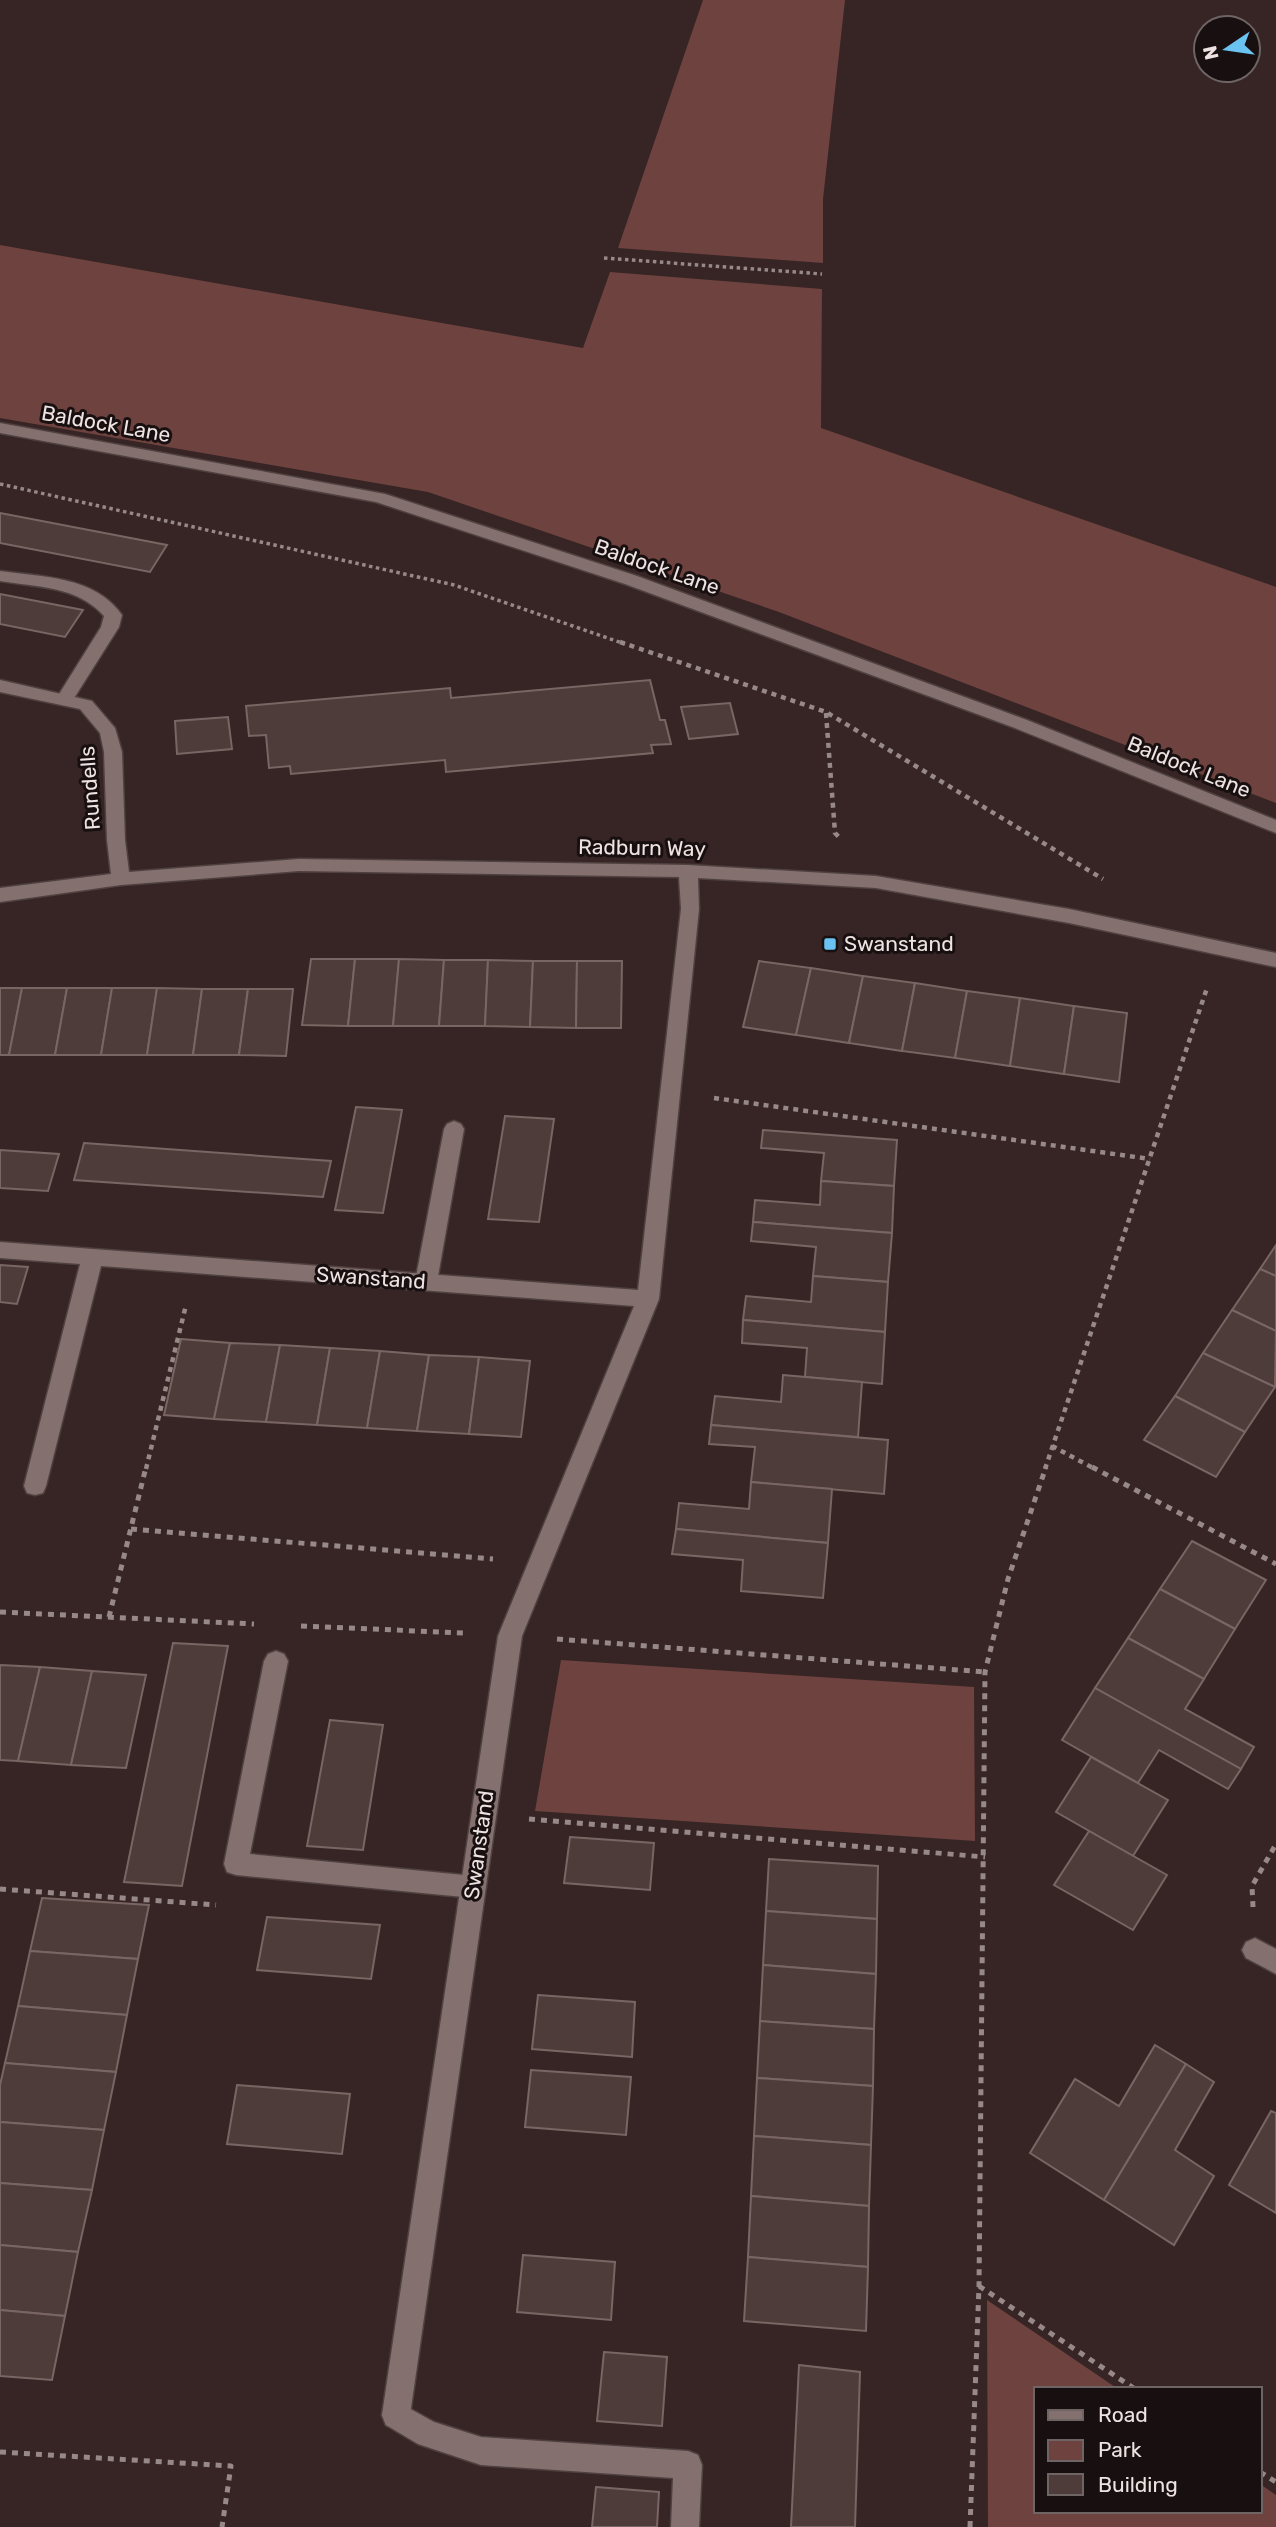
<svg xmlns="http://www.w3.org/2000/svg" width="1276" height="2527" viewBox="0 0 1276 2527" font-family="Rubik,sans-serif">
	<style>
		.green { fill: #6e423f }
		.building { fill: #4e3c3a; stroke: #796563; stroke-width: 2 }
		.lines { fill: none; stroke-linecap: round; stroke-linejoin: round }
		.lane-casing { stroke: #4f4140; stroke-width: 3 }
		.street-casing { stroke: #4f4140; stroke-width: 3 }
		.secondary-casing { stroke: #4f4140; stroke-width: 3 }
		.path-far2 { stroke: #978988; stroke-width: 3.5; stroke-dasharray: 3.5 3.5; stroke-linecap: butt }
		.path-far1 { stroke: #978988; stroke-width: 4.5; stroke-dasharray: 5 5; stroke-linecap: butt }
		.path { stroke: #978988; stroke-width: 5; stroke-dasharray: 6 6; stroke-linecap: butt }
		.lane { fill: #84706e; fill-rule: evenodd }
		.street { fill: #84706e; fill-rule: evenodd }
		.secondary { fill: #84706e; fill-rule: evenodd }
		.poi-dot { fill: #6bc3f2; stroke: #181010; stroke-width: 2.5 }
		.labels { text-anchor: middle; stroke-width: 6; stroke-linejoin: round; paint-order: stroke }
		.street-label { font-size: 21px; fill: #eee3e2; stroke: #181010 }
		.poi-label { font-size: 21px; fill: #eee3e2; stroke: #181010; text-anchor: start }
	</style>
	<rect width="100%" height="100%" fill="#362524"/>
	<g class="green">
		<polygon points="703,0 845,0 823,199 823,263 618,248"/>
		<polygon points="0,245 583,348 610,272 822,289 821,428 1276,587 1276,803 779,612 428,492 0,418"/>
		<polygon points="561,1660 974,1687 975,1841 535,1811"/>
		<polygon points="987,2300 1118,2389 1036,2389 1036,2511 1260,2511 1260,2484 1276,2495 1276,2527 988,2527"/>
	</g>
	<g class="building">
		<polygon points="0,513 167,545 150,572 0,543"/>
		<polygon points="0,594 83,610 65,637 0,624"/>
		<polygon points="650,680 660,720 665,720 671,744 651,745 653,753 446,772 445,760 291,774 290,766 269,768 266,735 249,736 246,706 450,688 451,698"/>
		<polygon points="730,703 738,734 689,739 681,707"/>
		<polygon points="228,717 232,749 177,754 175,721"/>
		<polygon points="311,959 355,959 348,1026 302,1025"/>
		<polygon points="355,959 399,959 393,1026 348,1026"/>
		<polygon points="399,959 444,960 439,1026 393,1026"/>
		<polygon points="444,960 488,960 485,1026 439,1026"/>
		<polygon points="488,960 533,961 530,1027 485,1026"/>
		<polygon points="533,961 577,961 576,1028 530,1027"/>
		<polygon points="577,961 622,961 621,1028 576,1028"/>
		<polygon points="759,961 811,968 796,1035 743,1027"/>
		<polygon points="811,968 863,976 849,1043 796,1035"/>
		<polygon points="863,976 915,983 902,1051 849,1043"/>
		<polygon points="915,983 967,991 955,1058 902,1051"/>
		<polygon points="0,988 22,988 9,1055 0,1055"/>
		<polygon points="22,988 67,988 55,1055 9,1055"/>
		<polygon points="67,988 112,988 101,1055 55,1055"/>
		<polygon points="112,988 157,988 147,1055 101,1055"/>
		<polygon points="157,988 202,989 193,1055 147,1055"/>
		<polygon points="202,989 248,989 239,1055 193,1055"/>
		<polygon points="248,989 293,989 286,1056 239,1055"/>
		<polygon points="967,991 1020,998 1010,1066 955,1058"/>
		<polygon points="1020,998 1074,1006 1064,1074 1010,1066"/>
		<polygon points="1074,1006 1127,1013 1119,1082 1064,1074"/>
		<polygon points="356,1107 402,1110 383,1213 335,1210"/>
		<polygon points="505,1116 554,1119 539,1222 488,1219"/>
		<polygon points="763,1130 897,1140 894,1186 821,1181 824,1153 761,1148"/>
		<polygon points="84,1143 331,1161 323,1197 74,1180"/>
		<polygon points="0,1150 59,1154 48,1191 0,1188"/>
		<polygon points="821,1181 894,1186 892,1233 753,1222 755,1200 820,1205"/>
		<polygon points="753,1222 892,1233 888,1282 813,1276 816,1247 751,1241"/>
		<polygon points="1276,1245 1276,1276 1260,1269"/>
		<polygon points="0,1265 28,1267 17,1304 0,1302"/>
		<polygon points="1260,1269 1276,1276 1276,1331 1232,1310"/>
		<polygon points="813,1276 888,1282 885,1332 743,1320 746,1296 811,1302"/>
		<polygon points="1232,1310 1276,1331 1275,1387 1203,1353"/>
		<polygon points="743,1320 885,1332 882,1384 805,1377 807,1348 742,1343"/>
		<polygon points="181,1339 230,1343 214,1419 164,1415"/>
		<polygon points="230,1343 280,1345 266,1422 214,1419"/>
		<polygon points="280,1345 330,1348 317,1425 266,1422"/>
		<polygon points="330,1348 380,1351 367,1428 317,1425"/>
		<polygon points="380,1351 429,1355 417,1431 367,1428"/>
		<polygon points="1203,1353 1275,1387 1245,1432 1175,1396"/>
		<polygon points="429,1355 479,1357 469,1434 417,1431"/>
		<polygon points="479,1357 530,1361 521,1437 469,1434"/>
		<polygon points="783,1375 862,1382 858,1437 711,1425 715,1396 781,1402"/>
		<polygon points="1175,1396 1245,1432 1216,1477 1144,1440"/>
		<polygon points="711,1425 888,1440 884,1494 751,1482 755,1447 709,1444"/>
		<polygon points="751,1482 832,1489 828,1543 676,1529 679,1503 749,1509"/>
		<polygon points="676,1529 828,1543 823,1598 741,1591 743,1560 672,1554"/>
		<polygon points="1192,1541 1266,1580 1235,1629 1160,1589"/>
		<polygon points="1160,1589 1235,1629 1204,1679 1128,1638"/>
		<polygon points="1128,1638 1204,1679 1185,1709 1254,1747 1241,1769 1095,1688"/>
		<polygon points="173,1643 228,1646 182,1886 124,1882"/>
		<polygon points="0,1665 40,1667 18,1761 0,1760"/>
		<polygon points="40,1667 92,1671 71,1765 18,1761"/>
		<polygon points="92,1671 146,1675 126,1768 71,1765"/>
		<polygon points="1095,1688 1241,1769 1228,1789 1159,1750 1138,1783 1062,1740"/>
		<polygon points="330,1720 383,1725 363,1850 307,1846"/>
		<polygon points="1091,1757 1168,1800 1133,1856 1056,1812"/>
		<polygon points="1089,1831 1167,1875 1133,1930 1054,1885"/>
		<polygon points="570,1837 654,1843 650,1890 564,1883"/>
		<polygon points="769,1859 878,1866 877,1919 766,1911"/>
		<polygon points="42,1898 149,1905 138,1959 30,1951"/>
		<polygon points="766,1911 877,1919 876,1974 763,1965"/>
		<polygon points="267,1917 380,1925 371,1979 257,1970"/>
		<polygon points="30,1951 138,1959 127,2015 18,2006"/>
		<polygon points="763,1965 876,1974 874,2029 760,2021"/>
		<polygon points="538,1995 635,2002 632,2057 532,2049"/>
		<polygon points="18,2006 127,2015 116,2072 5,2063"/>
		<polygon points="760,2021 874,2029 873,2086 757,2078"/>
		<polygon points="1155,2045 1186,2064 1104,2200 1030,2153 1075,2079 1119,2106"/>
		<polygon points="5,2063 116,2072 104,2130 0,2122 0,2085"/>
		<polygon points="1186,2064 1214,2082 1175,2150 1214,2176 1174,2245 1104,2200"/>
		<polygon points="531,2070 631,2077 626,2135 525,2127"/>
		<polygon points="757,2078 873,2086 871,2145 754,2136"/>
		<polygon points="237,2085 350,2094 342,2154 227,2144"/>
		<polygon points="1271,2111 1276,2113 1276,2213 1229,2185"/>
		<polygon points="0,2122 104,2130 92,2190 0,2183"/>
		<polygon points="754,2136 871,2145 869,2206 751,2196"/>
		<polygon points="0,2183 92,2190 78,2252 0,2245"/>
		<polygon points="751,2196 869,2206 868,2267 748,2257"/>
		<polygon points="0,2245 78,2252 65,2316 0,2310"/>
		<polygon points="523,2255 615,2262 611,2320 517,2312"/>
		<polygon points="748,2257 868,2267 866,2331 744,2321"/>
		<polygon points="0,2310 65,2316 52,2380 0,2376"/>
		<polygon points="604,2352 667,2357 662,2426 597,2421"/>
		<polygon points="799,2365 860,2372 855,2527 791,2527"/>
		<polygon points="596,2487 659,2492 657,2527 592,2527"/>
	</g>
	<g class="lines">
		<g class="lane-casing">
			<g id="lane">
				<path d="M0,571C42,577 95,576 122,615L119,627L71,703L65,705L56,699L101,627L104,616C78,586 36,587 0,581Z"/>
				<polygon points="454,1121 461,1124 464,1129 437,1282 433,1288 426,1290 419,1288 415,1282 444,1129 447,1124"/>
				<polygon points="276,1651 284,1654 288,1661 250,1854 474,1876 483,1879 486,1887 483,1895 474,1898 236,1875 227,1872 224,1864 264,1661 268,1654"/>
				<polygon points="396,2401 434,2422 481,2437 688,2451 698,2455 702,2465 699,2527 671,2527 673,2478 481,2465 418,2444 386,2425 382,2415 386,2405"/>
			</g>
		</g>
		<g class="street-casing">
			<g id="street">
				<polygon points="0,680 92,701 115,728 122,752 125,840 129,872 299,859 688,865 876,876 1069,909 1276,953 1276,967 1069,923 876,888 698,878 699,909 659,1299 522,1636 410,2415 406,2425 396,2429 386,2425 382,2415 498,1636 634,1306 101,1266 46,1486 43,1493 35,1495 27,1493 24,1486 80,1264 0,1258 0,1242 638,1290 681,909 679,877 299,871 121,885 0,902 0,888 111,874 107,840 104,752 100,733 80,709 0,692"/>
				<polygon points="1255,1938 1276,1949 1276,1974 1246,1958 1242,1950 1246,1942"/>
			</g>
		</g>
		<g class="secondary-casing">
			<polygon id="secondary" points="0,423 385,494 637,576 1027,720 1276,820 1276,833 1015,728 625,584 376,502 0,433"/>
		</g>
		<g class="path-far2">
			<polyline points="604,258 822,274"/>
			<polyline points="0,484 454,585 625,644"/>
		</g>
		<g class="path-far1">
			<polyline points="620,642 826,712 1103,879"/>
			<polyline points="826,713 835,833 840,838"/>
			<polyline points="714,1098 1150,1159"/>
			<polyline points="1052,1446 1095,1469"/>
			<polyline points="146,1469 186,1305"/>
			<polyline points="1045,1469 1207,988"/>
		</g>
		<g class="path">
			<polyline points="1092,1467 1276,1564"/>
			<polyline points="131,1529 493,1559"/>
			<polyline points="0,1612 254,1624"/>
			<polyline points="109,1617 146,1467"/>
			<polyline points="301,1626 464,1633"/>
			<polyline points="557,1639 985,1672"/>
			<polyline points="529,1819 985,1857"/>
			<polyline points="0,1889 216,1905"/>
			<polyline points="1253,1907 1252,1886 1276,1844"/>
			<polyline points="979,2286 1135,2389"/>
			<polyline points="0,2452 231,2466 222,2527"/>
			<polyline points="1260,2472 1276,2482"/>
			<polyline points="970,2527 979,2286 985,1672 1008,1579 1046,1467"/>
		</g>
		<use href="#lane" class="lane"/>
		<use href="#street" class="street"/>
		<use href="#secondary" class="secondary"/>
	</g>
	<rect class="poi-dot" x="823" y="937" width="14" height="14" rx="3.5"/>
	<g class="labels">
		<g class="street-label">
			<text transform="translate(106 424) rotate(10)" y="7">Baldock Lane</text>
			<text transform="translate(657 567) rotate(19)" y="7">Baldock Lane</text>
			<text transform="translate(1189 767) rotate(22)" y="7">Baldock Lane</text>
			<text transform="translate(90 788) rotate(-94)" y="7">Rundells</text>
			<text transform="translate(642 848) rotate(1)" y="7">Radburn Way</text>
			<text transform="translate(371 1278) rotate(4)" y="7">Swanstand</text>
			<text transform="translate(479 1845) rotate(-82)" y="7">Swanstand</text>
		</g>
		<g class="poi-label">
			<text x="844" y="951">Swanstand</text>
		</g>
	</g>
	<rect x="1034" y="2387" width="228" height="126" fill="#181010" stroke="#6e6464" stroke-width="2"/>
	<rect x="1048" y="2410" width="35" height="10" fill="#84706e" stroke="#6e6464" stroke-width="2"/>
	<text x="1098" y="2422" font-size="21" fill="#eee3e2">Road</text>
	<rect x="1048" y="2440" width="35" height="21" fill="#6e423f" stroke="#6e6464" stroke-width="2"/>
	<text x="1098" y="2457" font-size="21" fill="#eee3e2">Park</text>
	<rect x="1048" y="2474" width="35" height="21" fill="#4e3c3a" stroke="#6e6464" stroke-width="2"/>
	<text x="1098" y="2492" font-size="21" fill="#eee3e2">Building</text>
	<g transform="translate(1227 49) rotate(257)"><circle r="33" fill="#181010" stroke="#6e6464" stroke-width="2"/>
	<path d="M0-5L12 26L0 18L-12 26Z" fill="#6bc3f2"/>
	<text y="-10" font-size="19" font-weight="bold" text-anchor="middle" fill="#eee3e2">N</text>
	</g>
</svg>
